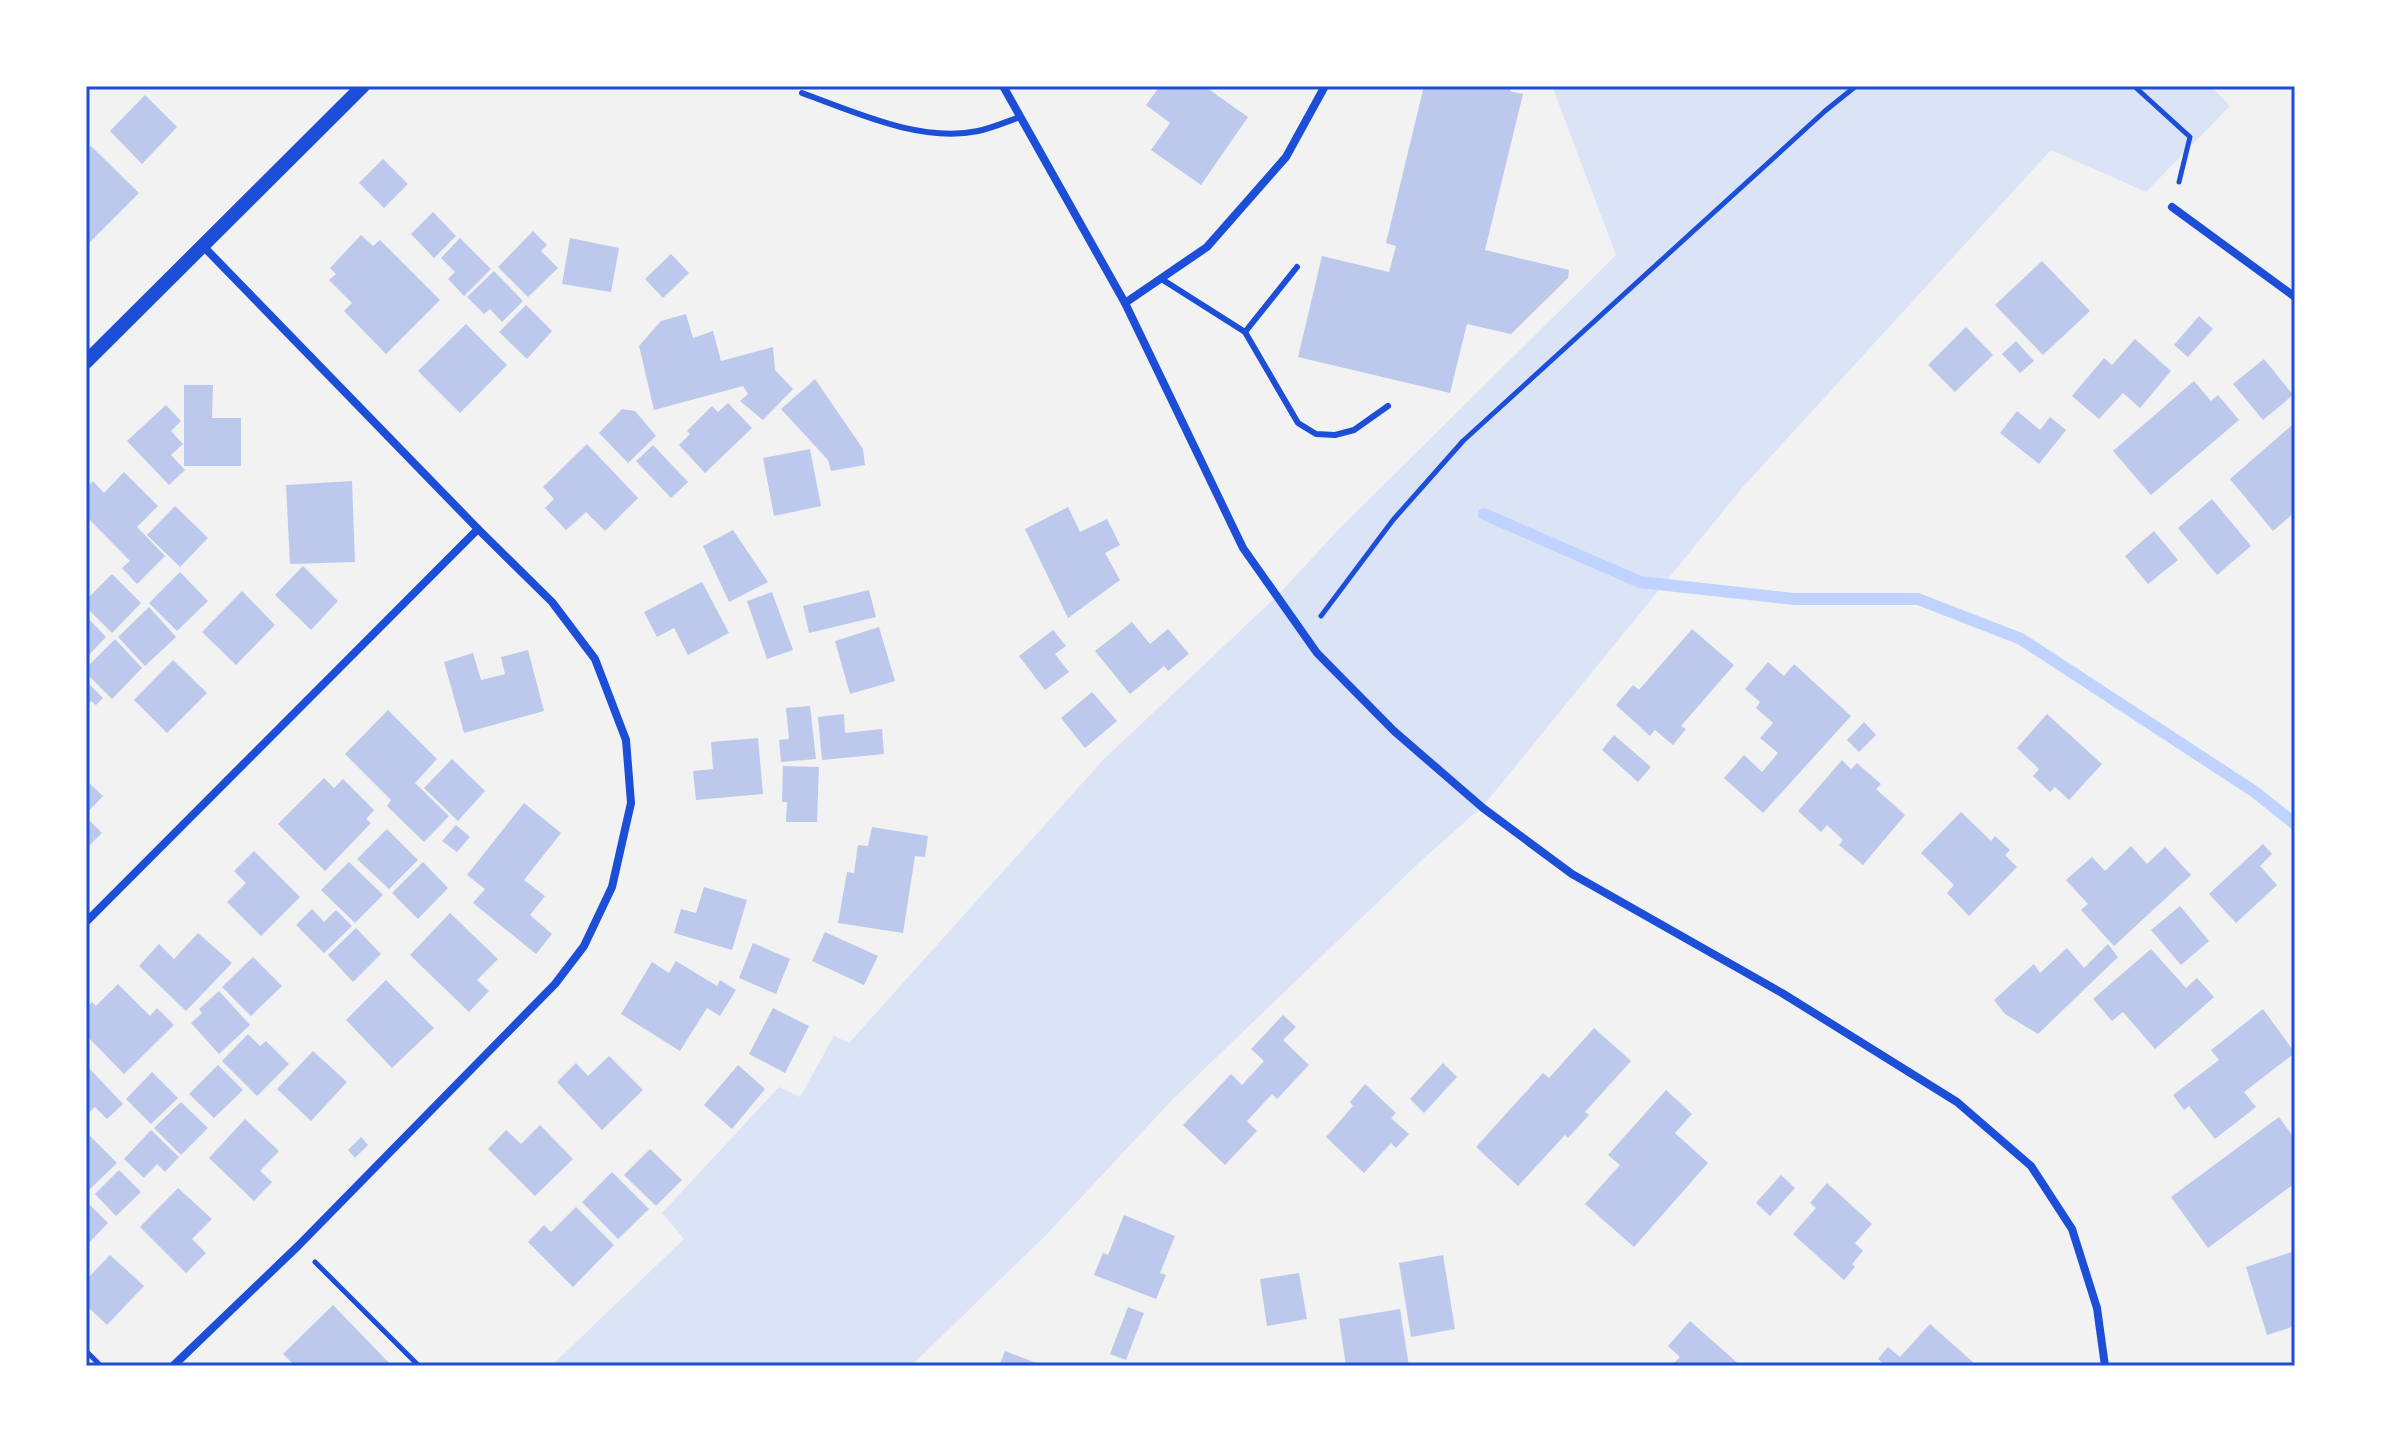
<svg xmlns="http://www.w3.org/2000/svg" width="2381" height="1452" viewBox="0 0 2381 1452" font-family="Roboto,sans-serif">
	<style>
		.green { fill: #dbe4f7 }
		.lines { fill: none; stroke-linecap: round; stroke-linejoin: round }
		.stream { stroke: #bfd3fe; stroke-width: 12 }
		.building { fill: #bdc9ec }
		.path { stroke: #1d4ed8; stroke-width: 5 }
		.service { stroke: #1d4ed8; stroke-width: 6 }
		.minor { stroke: #1d4ed8; stroke-width: 8 }
		.tertiary { stroke: #1d4ed8; stroke-width: 14 }
		.neatline { fill: none; stroke: #1d4ed8; stroke-width: 3 }
	</style>
	<rect width="100%" height="100%" fill="#f2f2f2"/>
	<polygon class="green" points="1552,86 2211,86 2230,106 2146,192 2051,150 1742,488 1484,805 1425,857 1173,1099 1047,1234 911,1366 551,1366 684,1239 662,1213 779,1087 800,1097 834,1036 849,1043 1104,759 1277,596 1338,530 1616,255"/>
	<g class="lines">
		<polyline class="stream" points="1484,514 1640,582 1794,599 1918,599 2021,639 2255,792 2295,824"/>
	</g>
	<g class="building">
		<polygon points="1160,86 1204,86 1248,117 1201,185 1151,150 1170,123 1146,105"/>
		<polygon points="1424,86 1511,86 1510,91 1523,94 1485,250 1569,270 1568,278 1511,334 1467,324 1450,393 1298,357 1322,256 1389,272 1396,246 1386,243"/>
		<polygon points="145,95 177,127 142,164 110,131"/>
		<polygon points="91,146 139,193 86,246 86,151"/>
		<polygon points="383,159 408,184 384,208 359,183"/>
		<polygon points="433,212 456,236 434,258 411,234"/>
		<polygon points="533,231 547,245 541,251 558,268 528,297 498,267"/>
		<polygon points="361,235 373,246 380,240 440,300 386,354 344,311 352,303 329,280 336,274 330,268"/>
		<polygon points="460,238 491,269 464,296 448,279 455,272 441,258"/>
		<polygon points="570,238 619,248 611,292 562,284"/>
		<polygon points="671,254 689,273 663,298 645,279"/>
		<polygon points="2042,261 2090,311 2043,355 1995,305"/>
		<polygon points="494,271 523,301 502,322 490,309 484,314 467,297"/>
		<polygon points="526,305 552,331 527,359 499,332"/>
		<polygon points="686,314 693,338 713,331 721,361 773,347 775,370 793,389 763,420 740,401 748,394 743,386 654,410 639,346 661,321"/>
		<polygon points="2199,316 2213,329 2188,357 2174,345"/>
		<polygon points="466,324 507,365 460,413 418,371"/>
		<polygon points="1966,327 1993,355 1955,392 1928,365"/>
		<polygon points="2135,339 2171,371 2140,408 2123,393 2099,419 2072,396 2104,358 2112,365"/>
		<polygon points="2016,341 2034,361 2020,373 2002,354"/>
		<polygon points="2264,359 2293,395 2263,420 2233,384"/>
		<polygon points="815,379 863,449 865,465 831,471 828,460 781,409"/>
		<polygon points="2194,381 2211,401 2218,395 2239,420 2151,495 2113,451"/>
		<polygon points="184,385 213,385 212,418 241,418 241,466 184,466"/>
		<polygon points="728,403 752,428 705,473 679,445 690,434 687,431 712,406 718,412"/>
		<polygon points="166,405 181,421 171,431 183,444 171,455 185,470 169,485 127,441"/>
		<polygon points="622,409 635,411 656,436 628,463 599,433"/>
		<polygon points="2017,411 2040,430 2050,417 2066,430 2039,464 2000,433"/>
		<polygon points="2292,425 2295,429 2295,512 2273,531 2230,479"/>
		<polygon points="587,444 638,498 605,531 586,512 566,530 545,508 554,499 543,487"/>
		<polygon points="653,445 688,482 671,498 636,461"/>
		<polygon points="810,449 821,506 774,516 763,458"/>
		<polygon points="124,472 158,506 137,527 165,556 137,584 122,568 130,561 86,516 86,488 93,481 104,493"/>
		<polygon points="352,481 355,562 290,564 286,485"/>
		<polygon points="2212,499 2251,546 2217,575 2178,528"/>
		<polygon points="175,506 208,538 180,567 147,535"/>
		<polygon points="1068,507 1080,532 1107,519 1120,545 1105,553 1120,580 1068,618 1025,529"/>
		<polygon points="733,530 768,582 729,602 703,546"/>
		<polygon points="2154,531 2178,560 2148,584 2125,556"/>
		<polygon points="303,566 338,601 311,630 275,595"/>
		<polygon points="180,572 208,601 177,631 149,603"/>
		<polygon points="112,574 141,603 112,633 86,607 86,600"/>
		<polygon points="702,582 729,633 688,655 674,628 657,637 644,612"/>
		<polygon points="869,590 876,617 809,633 803,606"/>
		<polygon points="242,591 275,625 236,665 202,632"/>
		<polygon points="772,592 793,650 767,659 747,601"/>
		<polygon points="149,607 176,637 145,666 118,637"/>
		<polygon points="86,616 106,637 86,658"/>
		<polygon points="1132,622 1150,644 1168,629 1189,654 1168,671 1164,666 1130,694 1095,651"/>
		<polygon points="879,627 895,681 850,694 835,641"/>
		<polygon points="1692,629 1734,665 1681,726 1686,729 1673,745 1655,730 1650,736 1616,705 1633,685 1639,690"/>
		<polygon points="1053,630 1066,646 1055,654 1069,672 1045,690 1019,656"/>
		<polygon points="115,639 142,668 112,699 86,673 86,668"/>
		<polygon points="528,650 544,711 464,733 444,662 473,653 481,680 505,674 501,657"/>
		<polygon points="173,660 207,693 167,733 134,700"/>
		<polygon points="1768,662 1784,676 1794,664 1851,716 1763,813 1724,778 1744,755 1762,772 1778,753 1760,738 1773,723 1756,708 1760,702 1745,689"/>
		<polygon points="86,681 103,698 96,705 91,701 86,706"/>
		<polygon points="1092,692 1117,721 1085,748 1061,718"/>
		<polygon points="810,706 816,759 781,762 779,740 789,739 786,708"/>
		<polygon points="388,710 437,759 415,783 449,816 424,842 387,806 391,800 345,754"/>
		<polygon points="844,714 845,733 882,729 884,754 822,760 818,717"/>
		<polygon points="2047,714 2102,764 2069,800 2055,787 2050,792 2033,776 2039,769 2017,748"/>
		<polygon points="1864,722 1876,735 1859,752 1847,740"/>
		<polygon points="1614,735 1651,767 1638,782 1602,750"/>
		<polygon points="758,738 763,794 696,800 693,771 713,769 711,742"/>
		<polygon points="452,759 485,791 458,821 424,788"/>
		<polygon points="1842,760 1851,769 1857,763 1881,784 1876,789 1905,815 1863,865 1839,845 1843,840 1827,825 1821,832 1798,811"/>
		<polygon points="783,766 819,767 817,822 786,822 787,802 782,802"/>
		<polygon points="324,778 334,788 343,779 374,810 366,819 371,823 325,871 278,824"/>
		<polygon points="86,780 103,796 86,814"/>
		<polygon points="524,803 561,833 524,880 545,896 530,915 552,934 536,954 473,903 485,889 467,875"/>
		<polygon points="1961,812 1991,841 1995,836 2010,850 2005,855 2017,867 1969,916 1947,893 1954,885 1921,853"/>
		<polygon points="86,817 102,833 86,849"/>
		<polygon points="456,825 470,837 457,852 442,841"/>
		<polygon points="872,827 928,836 925,857 915,856 903,933 838,923 847,872 854,873 858,845 868,846"/>
		<polygon points="387,829 418,860 389,889 357,859"/>
		<polygon points="2263,844 2272,854 2260,866 2277,885 2236,923 2209,894"/>
		<polygon points="2131,846 2147,864 2165,847 2191,875 2114,946 2081,910 2088,904 2066,880 2092,857 2105,871"/>
		<polygon points="254,851 300,897 261,936 227,902 246,883 234,871"/>
		<polygon points="349,862 383,895 355,923 321,890"/>
		<polygon points="423,862 448,888 418,919 392,893"/>
		<polygon points="704,887 747,900 732,950 674,933 681,909 696,913"/>
		<polygon points="2180,906 2209,941 2181,965 2151,930"/>
		<polygon points="312,909 324,922 336,910 352,926 324,953 296,925"/>
		<polygon points="450,913 498,959 477,980 489,991 469,1012 410,955"/>
		<polygon points="356,928 381,954 353,982 328,955"/>
		<polygon points="825,932 878,956 864,985 812,961"/>
		<polygon points="198,933 232,963 186,1011 139,966 159,944 174,959"/>
		<polygon points="753,943 790,959 776,994 739,978"/>
		<polygon points="2108,944 2118,957 2038,1034 2005,1014 1994,1000 2034,964 2040,973 2067,948 2084,968"/>
		<polygon points="2151,949 2186,988 2197,978 2214,997 2155,1049 2123,1012 2112,1021 2093,999"/>
		<polygon points="253,957 282,986 251,1016 222,987"/>
		<polygon points="676,961 717,986 720,980 736,990 720,1016 707,1008 680,1051 621,1014 652,962 669,973"/>
		<polygon points="386,980 434,1028 392,1068 346,1020"/>
		<polygon points="118,984 150,1016 157,1008 174,1025 124,1074 86,1035 86,1008 92,1002 96,1006"/>
		<polygon points="219,991 250,1025 219,1054 191,1023 202,1013 199,1009"/>
		<polygon points="773,1008 809,1026 785,1073 749,1054"/>
		<polygon points="2263,1009 2295,1053 2244,1092 2256,1107 2215,1139 2189,1106 2184,1110 2173,1095 2219,1060 2211,1050"/>
		<polygon points="1283,1015 1296,1027 1283,1040 1309,1065 1277,1099 1272,1094 1247,1121 1257,1131 1225,1165 1183,1125 1231,1074 1242,1085 1264,1061 1251,1049"/>
		<polygon points="1594,1028 1631,1061 1585,1112 1589,1115 1568,1138 1565,1135 1518,1186 1476,1147 1543,1073 1549,1078"/>
		<polygon points="248,1034 260,1046 266,1041 289,1064 257,1096 222,1061"/>
		<polygon points="313,1051 347,1082 311,1121 277,1089"/>
		<polygon points="609,1056 643,1090 602,1130 557,1082 576,1063 588,1076"/>
		<polygon points="1443,1063 1457,1077 1424,1113 1410,1099"/>
		<polygon points="86,1065 123,1104 107,1119 95,1107 86,1115"/>
		<polygon points="218,1065 243,1090 214,1118 189,1094"/>
		<polygon points="738,1065 765,1089 732,1129 704,1105"/>
		<polygon points="152,1072 178,1098 151,1124 126,1099"/>
		<polygon points="1365,1084 1396,1113 1391,1118 1409,1134 1396,1148 1391,1143 1364,1173 1326,1137 1353,1106 1350,1102"/>
		<polygon points="1666,1090 1692,1114 1675,1133 1708,1163 1634,1247 1585,1204 1620,1165 1608,1155"/>
		<polygon points="181,1102 208,1128 181,1155 154,1128"/>
		<polygon points="2279,1117 2295,1139 2295,1183 2208,1248 2171,1197"/>
		<polygon points="245,1119 279,1151 260,1171 272,1182 254,1201 209,1158"/>
		<polygon points="540,1125 573,1159 535,1196 488,1149 506,1130 521,1144"/>
		<polygon points="151,1130 179,1157 165,1172 157,1164 144,1178 124,1159"/>
		<polygon points="88,1134 117,1163 87,1192 86,1136"/>
		<polygon points="361,1137 368,1145 355,1158 348,1150"/>
		<polygon points="650,1149 682,1180 656,1206 624,1175"/>
		<polygon points="119,1170 141,1192 116,1216 95,1194"/>
		<polygon points="612,1172 649,1209 618,1239 582,1202"/>
		<polygon points="1781,1175 1795,1188 1770,1216 1756,1203"/>
		<polygon points="1827,1183 1872,1224 1855,1243 1863,1251 1852,1264 1855,1267 1844,1280 1793,1234 1816,1208 1810,1203"/>
		<polygon points="178,1188 212,1219 192,1239 206,1253 186,1273 140,1227"/>
		<polygon points="86,1201 108,1223 86,1246"/>
		<polygon points="576,1207 614,1245 573,1287 528,1242 544,1225 551,1232"/>
		<polygon points="1124,1215 1175,1236 1160,1273 1166,1275 1156,1299 1094,1275 1103,1253 1108,1255"/>
		<polygon points="2295,1251 2295,1326 2267,1335 2246,1267"/>
		<polygon points="110,1255 144,1286 107,1325 86,1305 86,1280"/>
		<polygon points="1443,1255 1455,1329 1411,1337 1399,1263"/>
		<polygon points="1299,1273 1307,1319 1267,1326 1260,1279"/>
		<polygon points="333,1305 392,1366 295,1366 283,1354"/>
		<polygon points="1128,1307 1144,1313 1126,1360 1110,1354"/>
		<polygon points="1400,1309 1409,1366 1346,1366 1339,1319"/>
		<polygon points="1690,1321 1741,1366 1671,1366 1680,1357 1668,1346"/>
		<polygon points="1930,1324 1975,1364 1973,1366 1886,1366 1878,1359 1888,1347 1900,1357"/>
		<polygon points="1005,1351 1044,1366 999,1366"/>
	</g>
	<g class="lines">
		<g class="path">
			<polyline points="2134,86 2190,137 2179,182"/>
			<polyline points="1321,616 1393,520 1463,441 1825,111 1856,86"/>
			<polyline points="315,1262 419,1366"/>
			<polyline points="86,1351 101,1366"/>
		</g>
		<g class="service">
			<path d="M802,93C855,112 920,143 978,131C992,128 1006,122 1020,117"/>
			<polyline points="1163,280 1245,332 1298,423 1316,434 1335,435 1354,430 1388,406"/>
			<polyline points="1245,332 1297,267"/>
		</g>
		<g class="minor">
			<polyline points="1003,86 1125,303 1243,548 1317,653 1394,731 1483,808 1572,874 1782,993 1957,1102 2031,1166 2072,1229 2097,1308 2105,1366"/>
			<polyline points="2172,207 2295,297"/>
			<polyline points="1125,303 1207,247 1286,157 1325,86"/>
			<polyline points="86,922 478,529"/>
			<polyline points="173,1366 298,1246 555,984 584,946 612,887 631,803 626,740 595,659 552,602 478,529 203,246"/>
		</g>
		<polyline class="tertiary" points="86,362 363,86"/>
	</g>
	<rect width="2381" height="1452" fill="none" stroke="#ffffff" stroke-width="176"/>
	<rect x="88" y="88" width="2205" height="1276" class="neatline"/>
</svg>
